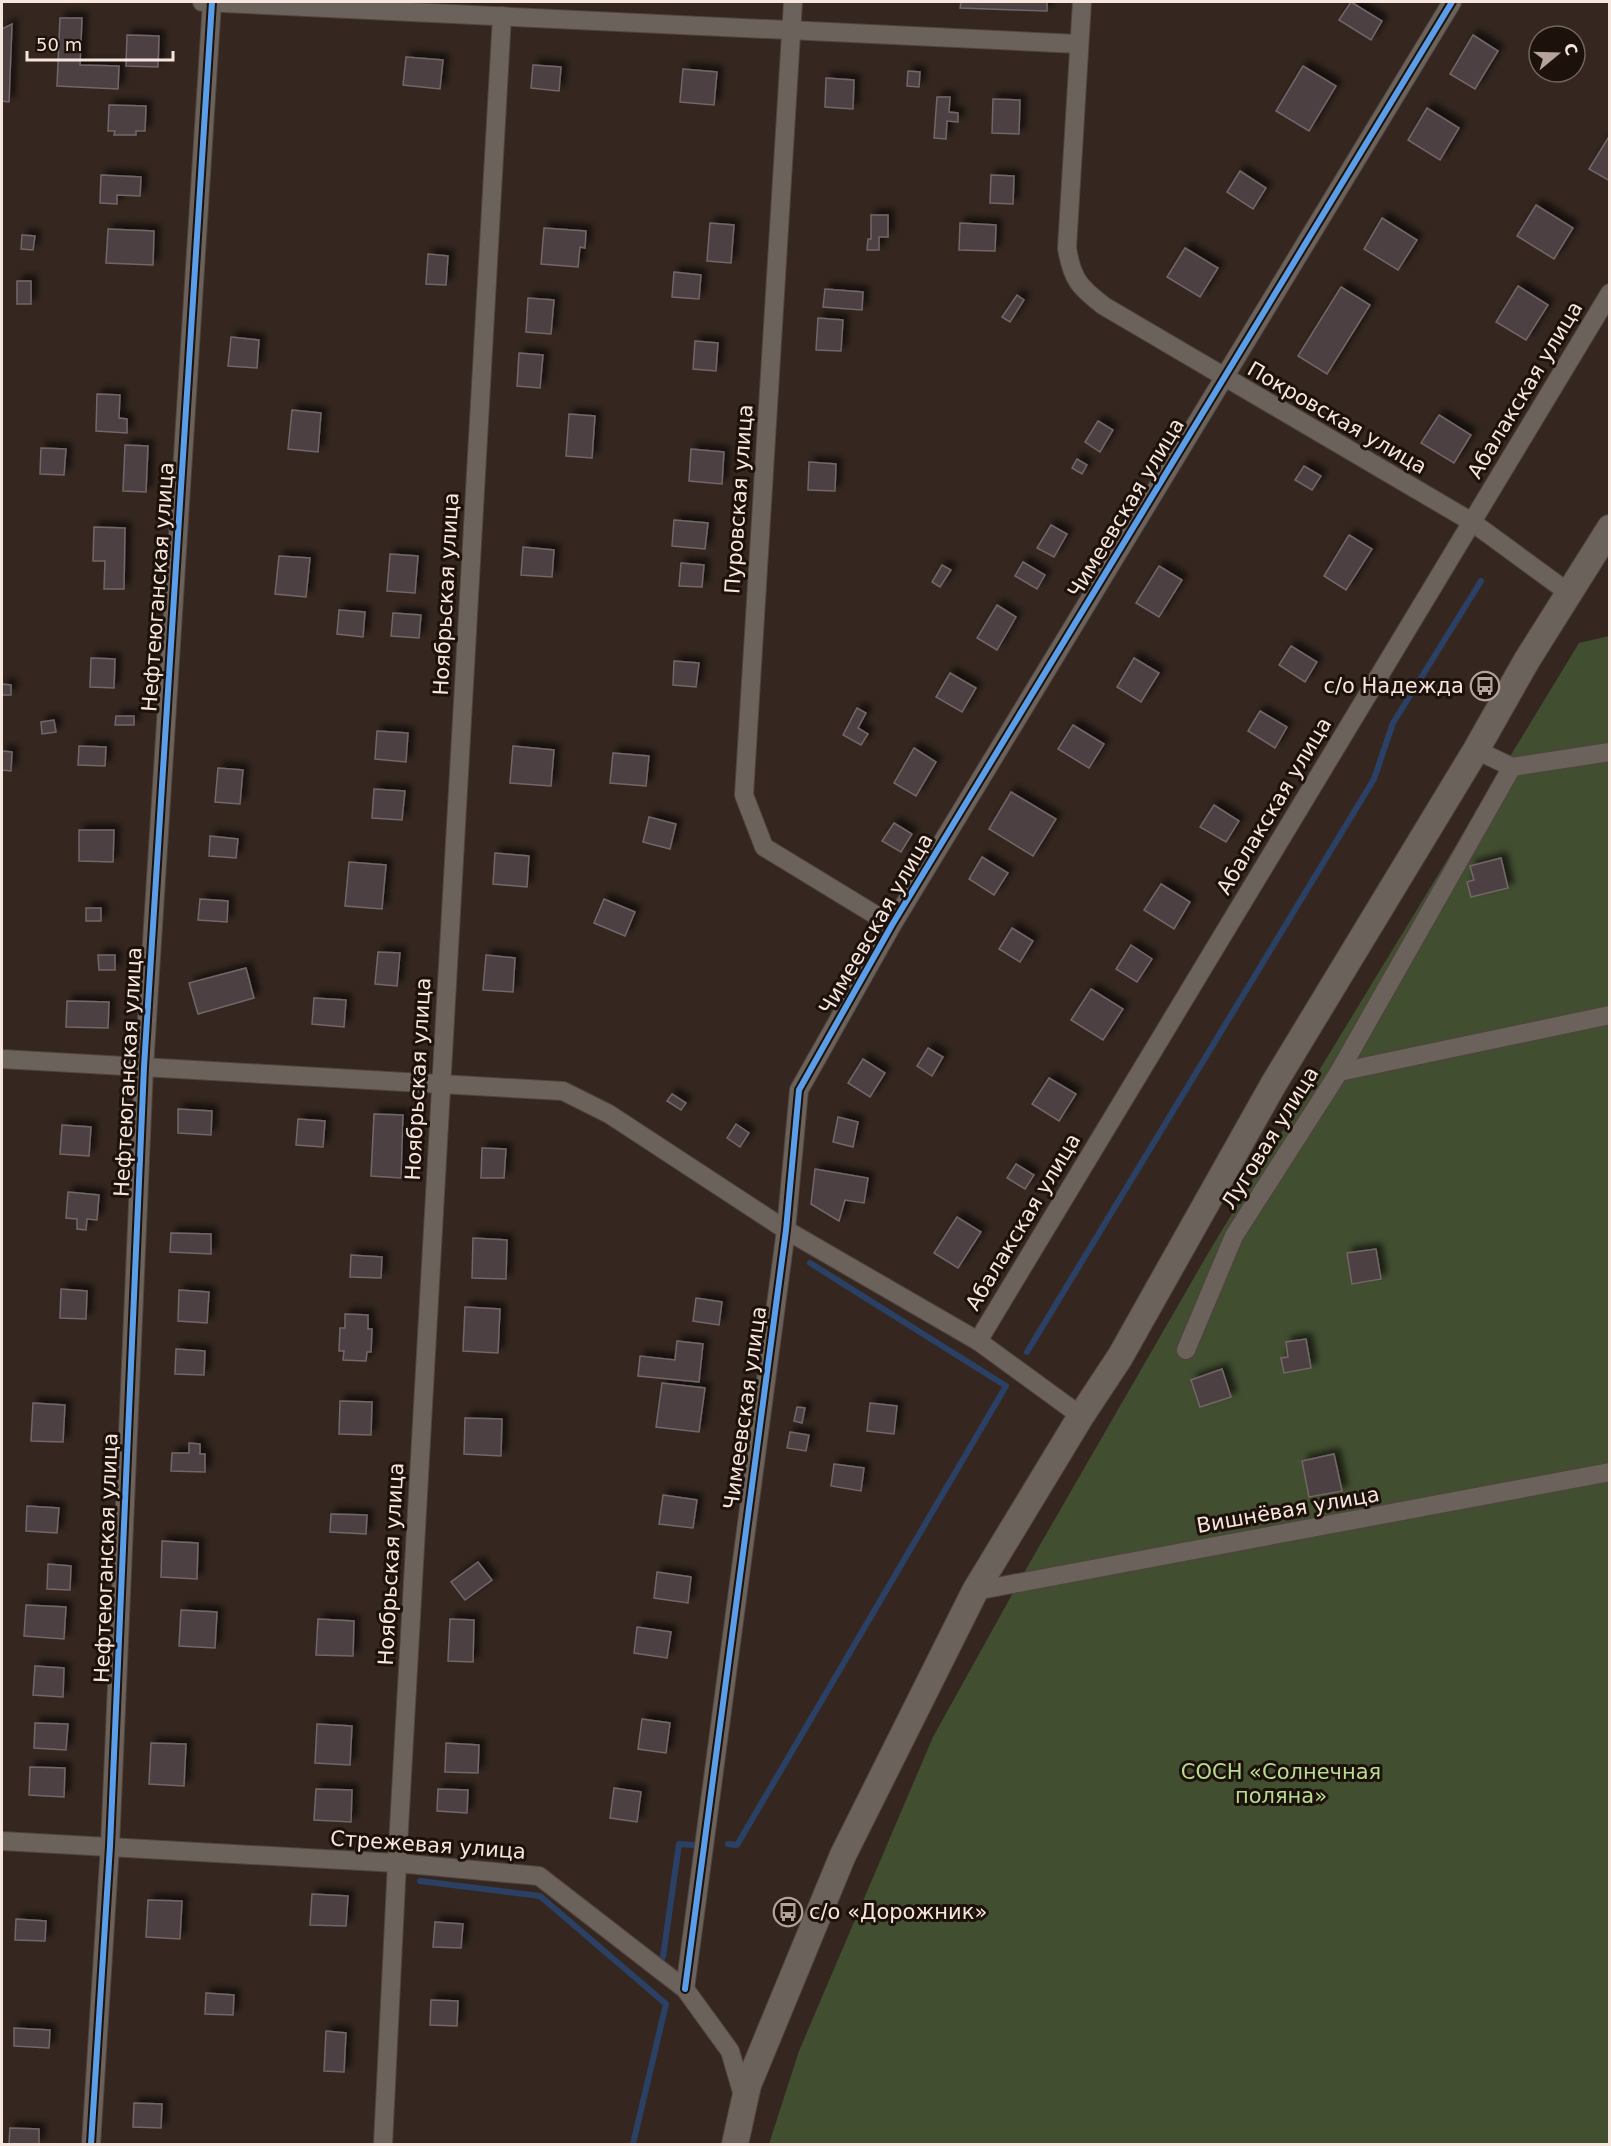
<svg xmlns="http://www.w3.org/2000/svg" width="1611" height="2146" viewBox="0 0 1611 2146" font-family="'DejaVu Sans',sans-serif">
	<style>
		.green { fill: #424e30 }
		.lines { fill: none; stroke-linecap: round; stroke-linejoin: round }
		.stream { stroke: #2a4065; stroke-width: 6 }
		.building { fill: #4d3f43; stroke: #726668; stroke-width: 1.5; filter: url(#shadow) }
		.street-casing { stroke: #50443e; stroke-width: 20 }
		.secondary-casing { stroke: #50443e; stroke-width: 28 }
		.street { stroke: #6c625c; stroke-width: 18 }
		.secondary { stroke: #6c625c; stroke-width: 26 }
		.cycleway-casing { stroke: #1c110b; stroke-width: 10 }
		.cycleway { stroke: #5a9eea; stroke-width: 6 }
		.labels { text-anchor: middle; stroke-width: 6; stroke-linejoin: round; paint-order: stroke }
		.street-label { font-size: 21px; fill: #f7e6dd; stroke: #1c110b }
		.poi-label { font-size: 21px; fill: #f7e6dd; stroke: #1c110b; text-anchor: end }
		.park-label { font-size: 21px; fill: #b8dd90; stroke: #1c110b }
	</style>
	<defs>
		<filter id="shadow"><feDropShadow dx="5.5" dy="-5.5" stdDeviation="3" flood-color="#0009"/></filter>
	</defs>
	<rect width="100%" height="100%" fill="#352720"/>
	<polygon class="green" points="1609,636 1609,2144 769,2144 799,2051 933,1737 1029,1564 1210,1250 1579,643"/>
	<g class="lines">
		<g class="stream">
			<polyline points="1027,1352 1374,779 1393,723 1481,581"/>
			<polyline points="728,1844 737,1845 1006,1386 810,1263"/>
			<polyline points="420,1881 540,1896 666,2004 633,2144"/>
			<polyline points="663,1957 679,1844 693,1845"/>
		</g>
	</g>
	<g class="building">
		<polygon points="961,2 1047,2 1047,11 960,8"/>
		<polygon points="1351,2 1382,21 1371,40 1339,20"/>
		<polygon points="60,18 82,18 80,65 119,66 118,89 57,86"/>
		<polygon points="12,24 9,102 2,101 2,29"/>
		<polygon points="127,35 159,36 158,67 126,66"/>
		<polygon points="1473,35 1498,51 1475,89 1450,74"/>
		<polygon points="406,57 443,60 440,89 403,85"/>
		<polygon points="533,65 561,67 559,91 531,88"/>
		<polygon points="1303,66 1336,86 1309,131 1276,111"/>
		<polygon points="683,69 717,72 714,105 680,102"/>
		<polygon points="908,71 920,72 919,87 907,86"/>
		<polygon points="826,78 854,80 853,109 825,107"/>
		<polygon points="937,97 950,97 949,112 958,113 958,122 947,121 946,139 934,138"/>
		<polygon points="993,99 1020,100 1019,134 992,133"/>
		<polygon points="109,105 146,106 145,131 136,131 136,135 114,135 115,131 108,131"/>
		<polygon points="1427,108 1459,128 1440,160 1408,140"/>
		<polygon points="1610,135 1610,181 1589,169"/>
		<polygon points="1240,171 1266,188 1253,209 1227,192"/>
		<polygon points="101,175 141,177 140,196 117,195 117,204 100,203"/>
		<polygon points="991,175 1014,176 1013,204 990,203"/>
		<polygon points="1536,205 1573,228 1554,259 1517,236"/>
		<polygon points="871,215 888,215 888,237 879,237 879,250 867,250 868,239 871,239"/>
		<polygon points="1382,218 1417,240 1398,270 1364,249"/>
		<polygon points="710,223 734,225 731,263 707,261"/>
		<polygon points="960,223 996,225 995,251 959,250"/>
		<polygon points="544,228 586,231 585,248 580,247 578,267 541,264"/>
		<polygon points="108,229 154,231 153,265 106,263"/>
		<polygon points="22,235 35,236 33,250 21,249"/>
		<polygon points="1185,248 1218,268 1200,297 1167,277"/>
		<polygon points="428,254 448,256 446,285 426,284"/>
		<polygon points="674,272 701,275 699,299 672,297"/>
		<rect x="17" y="281" width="14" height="23"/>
		<polygon points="1518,286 1548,305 1526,340 1496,322"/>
		<polygon points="1341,287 1370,305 1327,374 1298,356"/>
		<polygon points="825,289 863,292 862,310 823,307"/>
		<polygon points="1017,295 1024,300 1010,322 1002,317"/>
		<polygon points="528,298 554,300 551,334 526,332"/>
		<polygon points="818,318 843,320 841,351 816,350"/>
		<polygon points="231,337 259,340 257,368 228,366"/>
		<polygon points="695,341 718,343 716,371 693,369"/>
		<polygon points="519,353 543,355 540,388 517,386"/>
		<polygon points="97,394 120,395 119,418 127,419 127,433 96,431"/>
		<polygon points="292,410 321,413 318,452 288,449"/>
		<polygon points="569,414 595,416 592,458 566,456"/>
		<polygon points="1439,415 1471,435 1454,463 1421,443"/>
		<polygon points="1098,421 1113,430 1100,452 1085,442"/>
		<polygon points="125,445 148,446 146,492 123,491"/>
		<polygon points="41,448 66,449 64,475 40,474"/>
		<polygon points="691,449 724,452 722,484 689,481"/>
		<polygon points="1077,459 1087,465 1082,474 1072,468"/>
		<polygon points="809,462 836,464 835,491 808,490"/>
		<polygon points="1304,466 1321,476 1312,490 1295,480"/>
		<polygon points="674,520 708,523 705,549 672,546"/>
		<polygon points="1051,525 1067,534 1054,557 1037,548"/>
		<polygon points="94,527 125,528 124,589 104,589 105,561 93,561"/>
		<polygon points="1349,535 1372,549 1346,590 1324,576"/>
		<polygon points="523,547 554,550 552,577 521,575"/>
		<polygon points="390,554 418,556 415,593 387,591"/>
		<polygon points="279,556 310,558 306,597 275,594"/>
		<polygon points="1023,562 1045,575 1037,589 1015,576"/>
		<polygon points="681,563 704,565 702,587 679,586"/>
		<polygon points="942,565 951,570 940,587 932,582"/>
		<polygon points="1159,566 1182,580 1159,617 1136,603"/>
		<polygon points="997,605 1016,617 997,650 977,638"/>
		<polygon points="339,610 365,612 363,637 337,634"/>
		<polygon points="393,613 421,615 419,638 391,636"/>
		<polygon points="1291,646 1317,662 1305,682 1279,665"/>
		<polygon points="91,658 115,659 114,688 90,687"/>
		<polygon points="1134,658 1159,673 1141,702 1117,687"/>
		<polygon points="674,661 699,663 696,687 673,685"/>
		<polygon points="950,673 976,688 962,712 936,697"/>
		<polygon points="2,684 11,685 11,695 2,695"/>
		<polygon points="857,708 866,713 858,728 868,734 861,745 843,735"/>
		<polygon points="1260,711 1287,727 1275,748 1248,731"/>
		<polygon points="116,716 134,716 134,725 115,725"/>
		<polygon points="54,720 56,732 42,734 41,722"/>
		<polygon points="1073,725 1104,744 1089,768 1058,749"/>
		<polygon points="377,731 408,733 406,762 375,759"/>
		<polygon points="79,746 106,747 105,766 78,765"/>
		<polygon points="513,746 554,750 551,786 510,783"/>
		<polygon points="914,748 936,762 916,796 894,783"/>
		<polygon points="2,751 12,752 11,771 2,770"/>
		<polygon points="613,753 649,756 646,786 610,783"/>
		<polygon points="218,768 243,770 240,804 215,802"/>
		<polygon points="374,789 405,791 402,820 372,818"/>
		<polygon points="1011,792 1056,819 1033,856 989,829"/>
		<polygon points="1214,805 1239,821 1226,842 1200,827"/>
		<polygon points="649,817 676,824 670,849 643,842"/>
		<polygon points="894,823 912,834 901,852 882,841"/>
		<polygon points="79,830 114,830 113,862 79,861"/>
		<polygon points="210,836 238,839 236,858 209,856"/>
		<polygon points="495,853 529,856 527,887 493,884"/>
		<polygon points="982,857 1008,873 994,895 969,879"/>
		<polygon points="1501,858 1508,888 1471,897 1467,882 1474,880 1470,866"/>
		<polygon points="349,862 386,865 382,909 345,906"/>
		<polygon points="1161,884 1190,902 1174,929 1144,910"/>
		<polygon points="200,899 228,901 227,922 198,920"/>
		<polygon points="604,899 635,912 625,936 594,923"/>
		<rect x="86" y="908" width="15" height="13"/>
		<polygon points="1012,928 1033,941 1020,962 999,949"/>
		<polygon points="1131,945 1152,959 1137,982 1116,969"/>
		<polygon points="378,952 400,953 397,986 375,984"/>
		<polygon points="98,955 115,955 115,970 99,970"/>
		<polygon points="486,955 515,958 513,992 483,990"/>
		<polygon points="246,968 254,998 198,1014 189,983"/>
		<polygon points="1091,989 1123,1009 1103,1040 1071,1020"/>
		<polygon points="314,998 346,1000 344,1027 312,1024"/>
		<polygon points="67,1001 109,1002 108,1028 66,1027"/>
		<polygon points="928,1048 943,1057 932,1076 917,1066"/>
		<polygon points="863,1059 885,1073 870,1097 848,1083"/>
		<polygon points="1049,1078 1076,1094 1059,1121 1032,1104"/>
		<polygon points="672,1094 686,1103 681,1110 667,1101"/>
		<polygon points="178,1109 212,1111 211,1135 178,1133"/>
		<polygon points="374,1114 403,1115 401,1178 371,1176"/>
		<polygon points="838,1117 858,1122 853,1147 833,1142"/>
		<polygon points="298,1119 325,1121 323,1147 296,1145"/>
		<polygon points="736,1124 749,1133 740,1147 727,1138"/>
		<polygon points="62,1125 91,1127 89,1156 60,1154"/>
		<polygon points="482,1148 506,1149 504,1178 481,1178"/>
		<polygon points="1016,1164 1034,1175 1025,1189 1007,1178"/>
		<polygon points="815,1169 868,1178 864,1203 845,1200 839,1221 811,1204"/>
		<polygon points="68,1192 99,1195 97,1220 87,1219 86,1230 77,1229 77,1219 66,1218"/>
		<polygon points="957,1217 981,1232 958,1268 934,1253"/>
		<polygon points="171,1233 211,1234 211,1254 170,1252"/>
		<polygon points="473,1238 507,1240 506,1279 472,1278"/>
		<polygon points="1376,1249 1381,1279 1352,1284 1347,1253"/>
		<polygon points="351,1255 382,1257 381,1278 350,1277"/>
		<polygon points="61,1289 87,1291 86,1319 60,1318"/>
		<polygon points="179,1290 209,1292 207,1323 178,1321"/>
		<polygon points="696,1298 722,1302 719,1325 693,1321"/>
		<polygon points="465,1307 500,1309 498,1353 463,1351"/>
		<polygon points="345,1314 368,1315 368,1329 372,1329 371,1352 367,1352 366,1361 343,1360 344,1351 339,1351 340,1328 345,1328"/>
		<polygon points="1306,1339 1311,1368 1284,1373 1281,1358 1288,1357 1286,1342"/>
		<polygon points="677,1341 703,1344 699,1382 638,1376 640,1356 675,1360"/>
		<polygon points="176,1349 205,1351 204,1375 175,1374"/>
		<polygon points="1222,1369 1231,1397 1200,1407 1191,1380"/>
		<polygon points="662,1383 705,1388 699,1432 656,1427"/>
		<polygon points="340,1401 372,1402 371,1435 339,1434"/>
		<polygon points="33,1403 65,1405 63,1442 31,1441"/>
		<polygon points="870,1403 897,1406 894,1434 867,1431"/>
		<polygon points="797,1407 805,1408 802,1423 794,1421"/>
		<polygon points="465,1418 502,1419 501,1456 464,1454"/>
		<polygon points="790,1432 809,1435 806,1451 787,1448"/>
		<polygon points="189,1443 200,1444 200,1454 205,1454 205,1472 171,1471 172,1453 189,1453"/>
		<polygon points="1334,1454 1342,1491 1309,1497 1302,1461"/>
		<polygon points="834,1464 864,1468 861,1491 831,1486"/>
		<polygon points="663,1495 697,1500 693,1528 659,1524"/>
		<polygon points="27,1506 59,1508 57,1533 26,1531"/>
		<polygon points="331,1514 367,1515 366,1534 330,1532"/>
		<polygon points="162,1541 198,1543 197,1579 161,1577"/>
		<polygon points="478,1562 492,1580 465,1600 451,1582"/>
		<polygon points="48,1564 71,1566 70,1590 47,1589"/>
		<polygon points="657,1572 691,1577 688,1603 654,1598"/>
		<polygon points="26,1605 66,1607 64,1639 24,1636"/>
		<polygon points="181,1610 217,1612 215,1648 179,1646"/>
		<polygon points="318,1619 354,1621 353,1656 316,1655"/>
		<polygon points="450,1619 474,1620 473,1662 448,1661"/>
		<polygon points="637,1627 671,1632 667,1658 634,1653"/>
		<polygon points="35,1666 64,1668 63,1697 33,1695"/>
		<polygon points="642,1719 670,1723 666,1753 638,1749"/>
		<polygon points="35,1723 68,1724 66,1750 34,1748"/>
		<polygon points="317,1724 352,1726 350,1765 315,1763"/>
		<polygon points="151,1743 186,1744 184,1786 149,1784"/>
		<polygon points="446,1743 479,1745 478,1773 445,1772"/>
		<polygon points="30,1767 65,1768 64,1797 29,1795"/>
		<polygon points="614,1788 641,1792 637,1822 610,1818"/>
		<polygon points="316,1789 352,1790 351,1822 314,1820"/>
		<polygon points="438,1789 468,1790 467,1813 437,1811"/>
		<polygon points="312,1894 348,1896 346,1926 310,1925"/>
		<polygon points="148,1900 182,1901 180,1939 146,1937"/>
		<polygon points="16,1919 46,1921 45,1941 15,1940"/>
		<polygon points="435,1922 463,1924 461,1948 433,1947"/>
		<polygon points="206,1993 234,1995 233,2015 205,2014"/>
		<polygon points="431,2000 458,2001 457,2026 430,2025"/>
		<polygon points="14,2028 50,2030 49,2048 14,2046"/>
		<polygon points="326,2031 346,2033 344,2072 324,2071"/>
		<polygon points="134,2103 162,2104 161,2128 133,2127"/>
		<polygon points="10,2128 39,2129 39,2144 9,2144"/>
	</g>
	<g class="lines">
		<g class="street-casing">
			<g id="street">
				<polyline points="202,2 1079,44"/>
				<polyline points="793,2 744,795 764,847 892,925"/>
				<path d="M1082,2L1067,248C1072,279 1079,287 1104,306L1472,522L1569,593"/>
				<polyline points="1476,750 1512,767 1610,752"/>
				<polyline points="2,1059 563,1091 609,1114 786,1230 978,1341 1081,1416"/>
				<polyline points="1339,1072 1512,767"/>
				<polyline points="978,1341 1610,293"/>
				<polyline points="1186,1350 1234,1236 1339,1072 1610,1015"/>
				<polyline points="975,1591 1610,1472"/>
				<polyline points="2,1841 397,1863 539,1876 685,1989 730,2051 744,2099"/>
				<polyline points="685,1989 786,1230 799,1090 892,925 1452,2"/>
				<polyline points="91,2144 110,1846 144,1067 212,2"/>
				<polyline points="383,2144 397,1863 502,16"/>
			</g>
		</g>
		<g class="secondary-casing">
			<polyline id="secondary" points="735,2144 748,2085 843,1855 975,1591 1081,1416 1120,1357 1273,1085 1476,750 1527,660 1610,528"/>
		</g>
		<use href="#street" class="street"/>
		<use href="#secondary" class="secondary"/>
		<g class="cycleway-casing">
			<g id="cycleway">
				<polyline points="685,1989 786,1230 799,1090 892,925 1452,2"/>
				<polyline points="91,2144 110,1846 144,1067 212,2"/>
			</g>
		</g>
		<use href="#cycleway" class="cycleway"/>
	</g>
	<defs>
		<g id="bus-ring" transform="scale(1.5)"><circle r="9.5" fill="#1c110b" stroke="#b3a39b" stroke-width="1.5"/><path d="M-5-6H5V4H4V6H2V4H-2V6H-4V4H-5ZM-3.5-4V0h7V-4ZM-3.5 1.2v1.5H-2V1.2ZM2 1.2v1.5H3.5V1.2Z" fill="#b3a39b"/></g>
	</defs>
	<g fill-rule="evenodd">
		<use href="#bus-ring" x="1485" y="686"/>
		<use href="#bus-ring" x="788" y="1912"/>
	</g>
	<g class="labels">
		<g class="street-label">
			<text transform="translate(1525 390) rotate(-59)" y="7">Абалакская улица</text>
			<text transform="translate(1337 418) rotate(30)" y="7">Покровская улица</text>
			<text transform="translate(739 499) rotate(-86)" y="7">Пуровская улица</text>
			<text transform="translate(1126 508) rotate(-59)" y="7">Чимеевская улица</text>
			<text transform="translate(158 587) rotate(-86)" y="7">Нефтеюганская улица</text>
			<text transform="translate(446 594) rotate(-87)" y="7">Ноябрьская улица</text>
			<text transform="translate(1274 806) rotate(-59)" y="7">Абалакская улица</text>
			<text transform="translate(876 924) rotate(-60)" y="7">Чимеевская улица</text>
			<text transform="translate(128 1072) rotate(-87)" y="7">Нефтеюганская улица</text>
			<text transform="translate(418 1079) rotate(-87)" y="7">Ноябрьская улица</text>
			<text transform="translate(1270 1138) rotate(-58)" y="7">Луговая улица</text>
			<text transform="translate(1023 1222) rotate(-59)" y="7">Абалакская улица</text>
			<text transform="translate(745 1408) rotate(-82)" y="7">Чимеевская улица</text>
			<text transform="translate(1288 1510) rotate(-10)" y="7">Вишнёвая улица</text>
			<text transform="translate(106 1558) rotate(-88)" y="7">Нефтеюганская улица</text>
			<text transform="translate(391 1564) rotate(-87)" y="7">Ноябрьская улица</text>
			<text transform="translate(428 1845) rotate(4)" y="7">Стрежевая улица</text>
		</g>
		<g class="poi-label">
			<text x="1464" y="693">с/о Надежда</text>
			<text x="809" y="1919" text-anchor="start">с/о «Дорожник»</text>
		</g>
		<g class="park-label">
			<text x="1281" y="1779">СОСН «Солнечная<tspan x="1281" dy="24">поляна»</tspan></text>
		</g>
	</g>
	<rect width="1611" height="2146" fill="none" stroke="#f7e6dd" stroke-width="6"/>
	<g transform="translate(1557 54) rotate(71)"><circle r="28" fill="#1c110b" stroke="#74665f" stroke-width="1.5"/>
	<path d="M0-4.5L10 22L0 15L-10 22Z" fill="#b3a39b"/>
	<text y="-9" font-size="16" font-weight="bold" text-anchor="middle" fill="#f7e6dd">С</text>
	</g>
	<path d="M27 51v9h146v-9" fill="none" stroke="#f7e6dd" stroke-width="3"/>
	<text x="36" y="51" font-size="18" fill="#f7e6dd" stroke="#1c110b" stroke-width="4.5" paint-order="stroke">50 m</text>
</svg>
